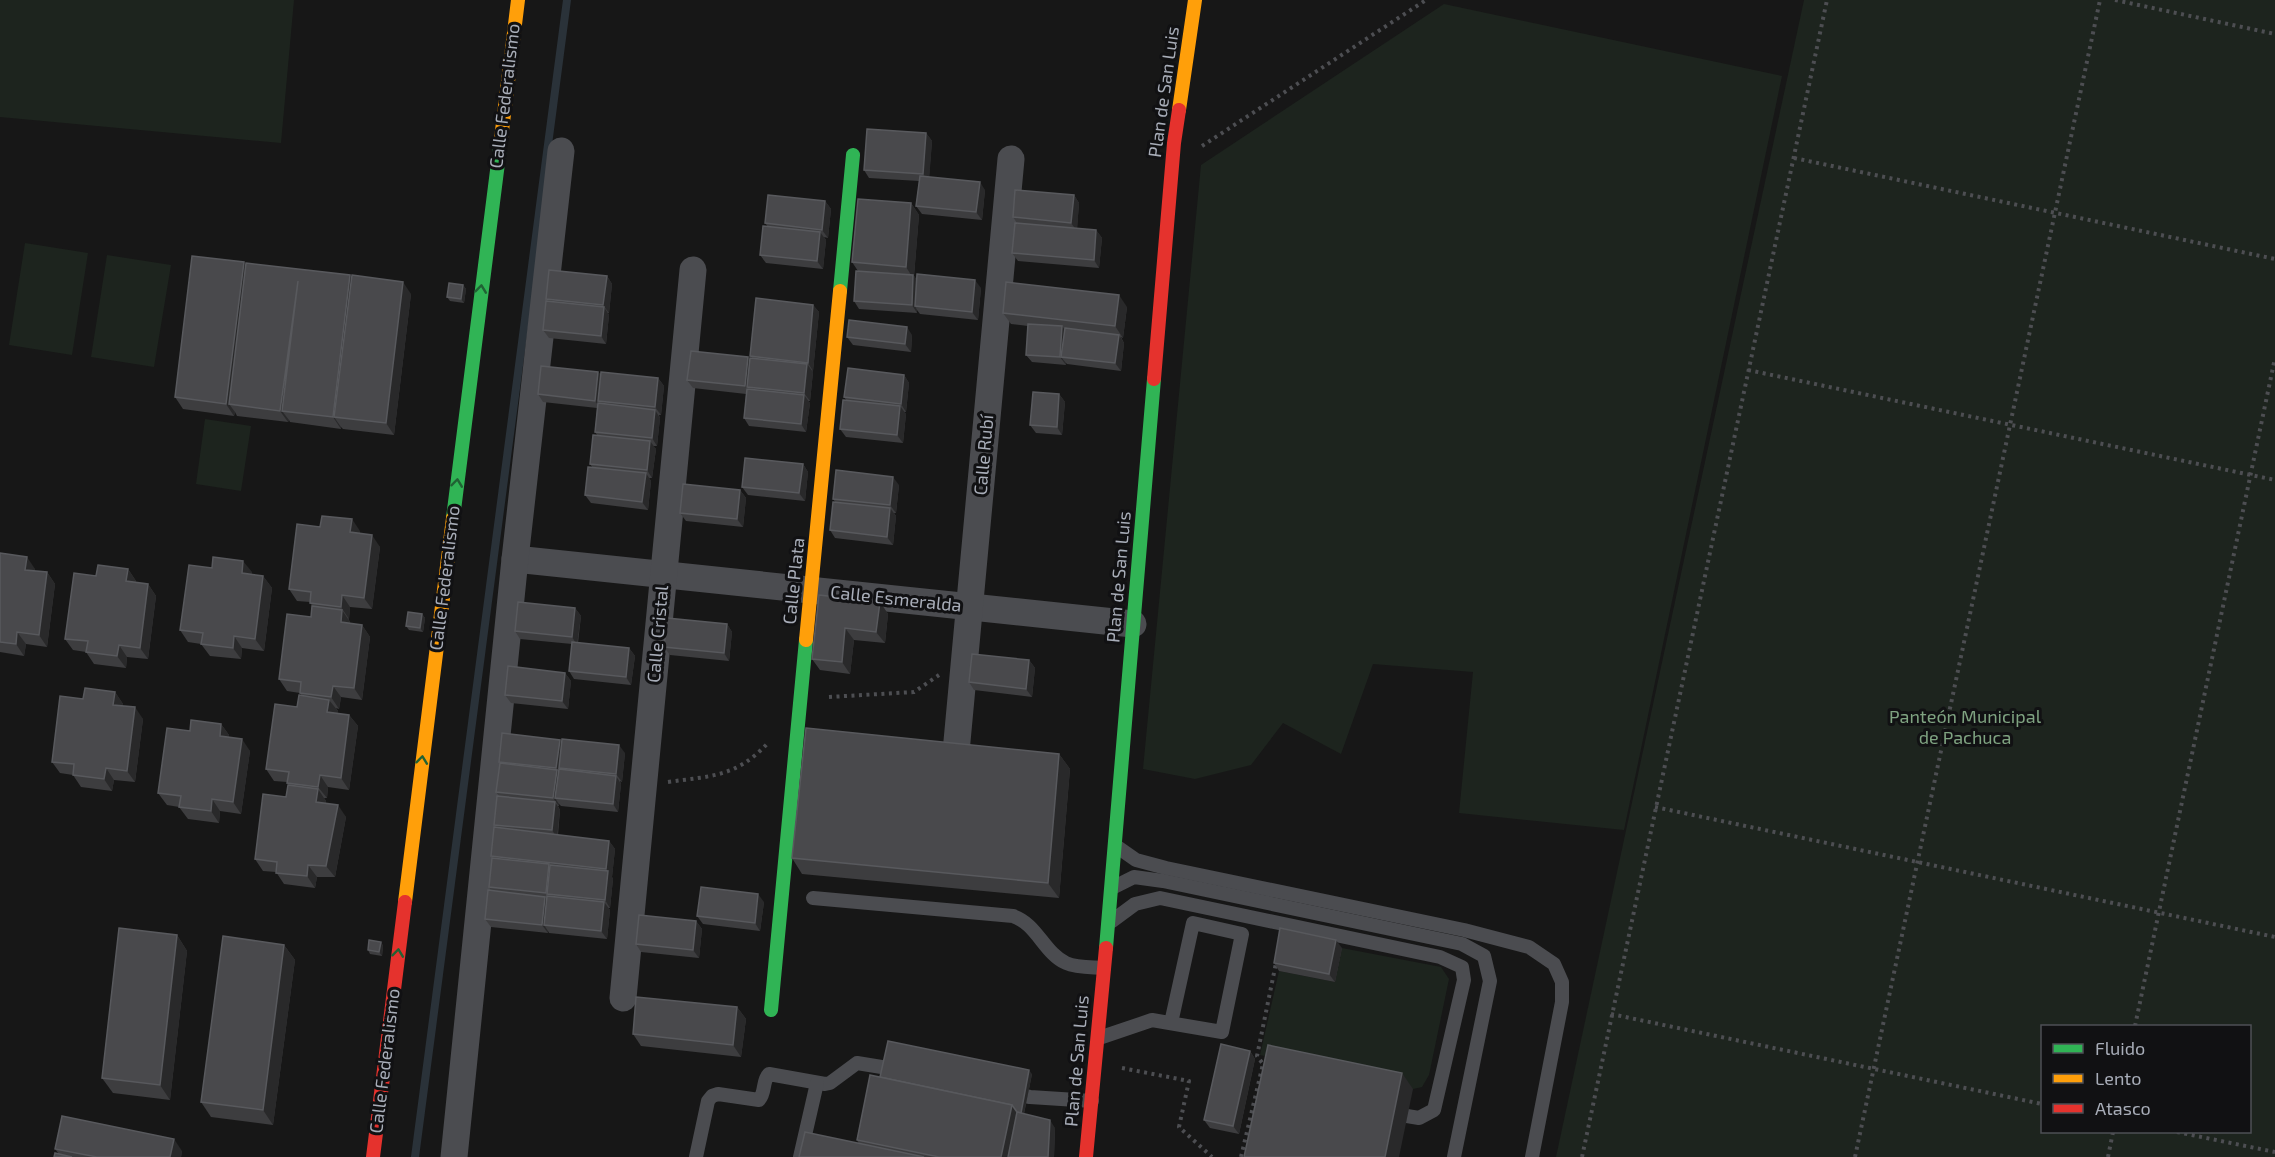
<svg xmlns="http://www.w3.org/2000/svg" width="2275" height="1157" viewBox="0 0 2275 1157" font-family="'Exo 2',sans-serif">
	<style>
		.green { fill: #1d241e; fill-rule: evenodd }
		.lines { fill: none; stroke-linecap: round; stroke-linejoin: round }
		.stream { stroke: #2a3239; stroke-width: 8 }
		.path { stroke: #4d4e52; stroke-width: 4; stroke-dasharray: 3 4.5; stroke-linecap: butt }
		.lane { stroke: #4b4c50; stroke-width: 14 }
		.street { stroke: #4b4c50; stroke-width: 27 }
		.fast { stroke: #30b455; stroke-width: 14 }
		.slow { stroke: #ff9f0a; stroke-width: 14 }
		.jam { stroke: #e5322d; stroke-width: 14 }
		.wall { fill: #3d3d3f }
		.shaded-wall { fill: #29292a }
		.building { fill: #49494c; stroke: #58595d; stroke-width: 1.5 }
		.oneway { stroke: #206234 }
		.labels { text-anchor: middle; stroke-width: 6; stroke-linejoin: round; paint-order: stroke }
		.street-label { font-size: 18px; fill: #a8adb8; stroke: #111113 }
		.park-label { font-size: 18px; fill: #7fa381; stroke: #111113 }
	</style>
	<rect width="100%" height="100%" fill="#171717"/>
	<g class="green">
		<polygon points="0,0 294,0 281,143 0,117"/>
		<path d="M1804,0H2275V1157H1556ZM2042,1026H2250V1132H2042Z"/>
		<polygon points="1444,4 1782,76 1624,830 1459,813 1473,672 1373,664 1341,754 1283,723 1251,765 1195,779 1143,769 1201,165"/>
		<polygon points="25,243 88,253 72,355 9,345"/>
		<polygon points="107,255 171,265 154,367 91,357"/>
		<polygon points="205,419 251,426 241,491 196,484"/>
		<polygon points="1342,948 1441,967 1449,979 1429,1075 1422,1087 1413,1089 1260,1055 1279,971 1335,982"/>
	</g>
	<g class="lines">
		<polyline class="stream" points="415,1157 567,0"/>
		<g class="path">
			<polyline points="2115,0 2275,34"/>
			<polyline points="1202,146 1426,0"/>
			<polyline points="1794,158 2275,259"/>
			<polyline points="1748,370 2275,480"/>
			<polyline points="829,697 914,692 939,675"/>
			<path d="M668,782C711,776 736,777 767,744"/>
			<polyline points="1655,807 2275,937"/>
			<polyline points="1611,1014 2042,1104"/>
			<polyline points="2135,1026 2275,358"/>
			<polyline points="1122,1068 1189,1081 1179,1127 1212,1157"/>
			<polyline points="2177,1132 2275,1152"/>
			<polyline points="1241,1157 1263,1064 1257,1056 1276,963"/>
			<polyline points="1582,1157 1827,0"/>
			<polyline points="1855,1157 2100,0"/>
			<polyline points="2108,1157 2113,1132"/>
		</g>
		<g class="lane">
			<polyline points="1116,846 1136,860 1166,868 1464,930 1529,947 1554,964 1562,982 1562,1002 1532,1157"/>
			<polyline points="1114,887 1134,877 1163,881 1462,944 1484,956 1490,981 1454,1157"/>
			<path d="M813,898L1013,916C1037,924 1044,953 1066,963C1077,968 1092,967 1104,968"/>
			<polyline points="1112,921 1135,904 1160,898 1440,957 1462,967 1464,980 1434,1110 1419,1118 1407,1116"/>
			<polyline points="1099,1038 1152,1020 1222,1032 1242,934 1193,923 1171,1023"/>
			<polyline points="1009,1093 1030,1097 1092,1101"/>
			<path d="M696,1157L708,1101L712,1096L718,1094L759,1100C766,1092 762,1081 769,1074L825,1084L830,1083L857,1063L900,1070"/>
			<polyline points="800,1157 817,1083"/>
		</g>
		<g class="street">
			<polyline points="515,559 1133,624"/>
			<polyline points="956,752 1011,159"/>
			<polyline points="623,998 693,270"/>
			<polyline points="454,1157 515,559 561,151"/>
		</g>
		<g class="fast">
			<polyline points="840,291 853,155"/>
			<polyline points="453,518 500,147"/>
			<polyline points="1106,948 1154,379"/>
			<polyline points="771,1010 806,640"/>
		</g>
		<g class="slow">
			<polyline points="1179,110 1195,0"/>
			<polyline points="500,147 518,0"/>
			<polyline points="806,640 840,291"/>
			<polyline points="405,902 453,518"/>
		</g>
		<g class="jam">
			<polyline points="1154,379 1174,143 1179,110"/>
			<polyline points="373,1157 405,902"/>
			<polyline points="1086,1157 1106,948"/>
		</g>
	</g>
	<g class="wall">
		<polygon points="926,133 932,141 929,177 985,190 982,220 922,214 916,206 919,181 869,178 864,170"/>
		<polygon points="1074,195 1079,203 1077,228 1096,230 1102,238 1099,268 1018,261 1012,253 1017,223 1013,217"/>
		<polygon points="825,201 831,209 828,238 824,237 826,240 823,269 766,263 760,255 768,227 765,223"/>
		<polygon points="911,203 919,215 914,276 917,280 981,288 978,320 920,314 917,310 917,313 859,309 854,301 858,271 852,262"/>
		<polygon points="244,262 246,266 350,275 352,277 411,294 394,435 343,429 341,427 341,429 290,422 289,420 288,422 237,416 235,412 234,416 183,409 175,397"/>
		<polygon points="607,276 612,284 609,313 608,313 609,315 606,344 549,338 543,330 548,301 546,299"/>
		<polygon points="463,285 466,289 464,303 450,301 447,297"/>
		<polygon points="813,305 819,312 813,371 812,370 813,372 810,401 808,401 810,403 806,432 749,426 744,418 746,394 693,388 687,380 748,357 750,360 752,358 750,356"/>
		<polygon points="1127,307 1123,338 1121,337 1124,343 1121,371 1067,364 1066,363 1066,365 1032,362 1026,355 1028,326 1011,324 1003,313"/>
		<polygon points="912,335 911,352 853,345 847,337"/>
		<polygon points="598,372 601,375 658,378 664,386 661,415 659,415 660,418 657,446 653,446 656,449 652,478 649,478 651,481 648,510 591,503 585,495 592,467 590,464 597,435 595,432 597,408 543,402 538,394"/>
		<polygon points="904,375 909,383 906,412 904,412 906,414 903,443 846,437 840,429 846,400 844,397"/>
		<polygon points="1059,394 1065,402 1062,435 1036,433 1030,425"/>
		<polygon points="803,464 808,472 805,501 748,495 742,487"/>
		<polygon points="899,485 896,513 894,513 896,516 893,545 835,538 830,530 835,502 833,499"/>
		<polygon points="740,490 746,498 743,527 686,521 680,513"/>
		<polygon points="360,531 360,533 380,547 372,609 350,607 349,619 348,618 350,622 350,624 362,625 370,637 362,700 341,697 339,709 336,708 338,711 337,713 349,715 358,726 349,790 328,787 327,798 324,798 326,801 326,803 346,817 335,877 317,877 315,888 284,884 276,872 263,871 255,859 286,797 289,786 287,782 274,781 266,769 302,696 300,693 287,691 279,679 311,617 312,606 310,602 297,601 289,589"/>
		<polygon points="0,553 35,569 35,571 47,572 55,584 47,647 26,644 24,656 0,652"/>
		<polygon points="212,568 252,572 251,575 263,576 272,588 264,651 242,648 241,659 210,656 201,644 188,642 180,630"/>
		<polygon points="128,569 136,581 136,583 148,584 156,596 148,659 127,657 126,668 94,664 86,652 73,650 65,639 96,576"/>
		<polygon points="819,595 880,602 888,614 885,643 854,640 850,674 820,670 812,659"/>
		<polygon points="575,608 581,616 578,643 629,648 635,656 631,685 574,679 569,671 572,644 520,639 515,631"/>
		<polygon points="422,614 425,618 423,632 409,630 406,626"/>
		<polygon points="727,624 732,632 729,661 670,655 664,647"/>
		<polygon points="1029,660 1035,668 1032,697 974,690 969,682"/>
		<polygon points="565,673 571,681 568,709 511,703 505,695"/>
		<polygon points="115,692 123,704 123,706 143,719 135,782 114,780 112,791 81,787 73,775 60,773 52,762 83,699"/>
		<polygon points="221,724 229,735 229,737 250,751 241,814 220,811 219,823 188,819 179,807 167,805 158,793 190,731"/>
		<polygon points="561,742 625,753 622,782 620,781 621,784 618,812 561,806 559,804 559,806 558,806 560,810 558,835 609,841 615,849 612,877 613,879 610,908 608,908 610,910 607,939 549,933 548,931 548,933 491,927 485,919 491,891 489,887 493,858 491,856 496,827 494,825 499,796 496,792 500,763 499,762"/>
		<polygon points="1059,754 1070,769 1059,898 802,874 792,858"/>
		<polygon points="764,902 760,931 703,924 697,916"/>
		<polygon points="696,921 702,929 699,958 641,952 636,944"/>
		<polygon points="177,935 187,951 170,1100 113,1093 102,1078"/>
		<polygon points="381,942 383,946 382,956 370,954 368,950"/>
		<polygon points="284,945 295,960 273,1125 211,1117 201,1102"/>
		<polygon points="1342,948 1335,982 1279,971 1274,963"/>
		<polygon points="737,1007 746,1019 741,1057 641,1046 633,1034"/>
		<polygon points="1250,1051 1255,1059 1239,1134 1210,1128 1204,1120"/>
		<polygon points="1032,1074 1024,1114 1055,1128 1054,1157 799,1157 859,1144 857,1140 880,1077"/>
		<polygon points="55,1149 182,1151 181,1157 54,1157 59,1154"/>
	</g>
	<g class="shaded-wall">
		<polygon points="926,133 932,141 929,182 923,174"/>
		<polygon points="980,182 985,190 982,220 976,212"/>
		<polygon points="1074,195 1079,203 1077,231 1071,223"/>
		<polygon points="825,201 831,209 828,238 822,230"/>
		<polygon points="911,203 919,215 914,276 919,283 915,306 917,310 917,313 912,305 913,278 906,267"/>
		<polygon points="1096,230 1102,238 1099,268 1094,260"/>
		<polygon points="820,232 826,240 823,269 817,261"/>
		<polygon points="244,262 252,274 229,404 235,412 234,416 226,404"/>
		<polygon points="350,275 358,287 334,417 341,427 341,429 333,417"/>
		<polygon points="607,276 612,284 609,313 603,305"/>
		<polygon points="975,280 981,288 978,320 972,312"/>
		<polygon points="298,281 282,411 289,420 288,422 280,411"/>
		<polygon points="403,282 411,294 394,435 386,423"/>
		<polygon points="463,285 466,289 464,303 461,299"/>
		<polygon points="1119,295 1127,307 1123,338 1115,326"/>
		<polygon points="813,305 819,312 813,371 808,363"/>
		<polygon points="604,307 609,315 606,344 601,336"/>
		<polygon points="1062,326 1068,334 1061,357 1066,363 1066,365 1060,357"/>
		<polygon points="907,327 912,335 911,352 905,344"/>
		<polygon points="1119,335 1124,343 1121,371 1115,363"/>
		<polygon points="748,357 753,365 747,387 751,392 750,394 745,386"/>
		<polygon points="807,364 813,372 810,401 804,393"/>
		<polygon points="598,372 604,380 598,401 601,406 601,409 595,401"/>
		<polygon points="904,375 909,383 906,412 901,404"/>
		<polygon points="658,378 664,386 661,415 655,407"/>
		<polygon points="1059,394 1065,402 1062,435 1057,427"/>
		<polygon points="804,395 810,403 806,432 801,424"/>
		<polygon points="900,406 906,414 903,443 897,435"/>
		<polygon points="655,410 660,418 657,446 652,438"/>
		<polygon points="650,441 656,449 652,478 647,470"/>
		<polygon points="803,464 808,472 805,501 799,493"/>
		<polygon points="646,473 651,481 648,510 642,502"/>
		<polygon points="893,477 899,485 896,513 890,505"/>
		<polygon points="740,490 746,498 743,527 737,519"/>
		<polygon points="890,508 896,516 893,545 887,537"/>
		<polygon points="352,519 360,531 358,544 350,532"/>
		<polygon points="372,535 380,547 372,609 364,598"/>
		<polygon points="27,557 35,569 33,581 25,570"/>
		<polygon points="243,561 252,572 250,585 242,573"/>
		<polygon points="128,569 136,581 135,593 126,581"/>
		<polygon points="47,572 55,584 47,647 39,635"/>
		<polygon points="263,576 272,588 264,651 255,639"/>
		<polygon points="148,584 156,596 148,659 140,648"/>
		<polygon points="342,595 350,607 349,619 341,607"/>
		<polygon points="880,602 888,614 885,643 876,632"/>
		<polygon points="575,608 581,616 577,645 572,637"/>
		<polygon points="342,610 350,622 349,634 341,622"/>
		<polygon points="422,614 425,618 423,632 420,628"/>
		<polygon points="727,624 732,632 729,661 724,653"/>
		<polygon points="362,625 370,637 362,700 354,688"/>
		<polygon points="845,628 854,640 850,674 842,662"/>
		<polygon points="17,632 26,644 24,656 16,644"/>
		<polygon points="234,636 242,648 241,659 233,648"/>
		<polygon points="119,645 127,657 126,668 117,656"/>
		<polygon points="629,648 635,656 631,685 626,677"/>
		<polygon points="1029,660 1035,668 1032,697 1026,689"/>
		<polygon points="565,673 571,681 568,709 562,701"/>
		<polygon points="333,686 341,697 339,709 331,697"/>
		<polygon points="115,692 123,704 122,716 113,705"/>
		<polygon points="329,700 338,711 336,724 327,712"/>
		<polygon points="135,707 143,719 135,782 127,771"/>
		<polygon points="349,715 358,726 349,790 341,778"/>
		<polygon points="221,724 229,735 228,748 220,736"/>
		<polygon points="242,739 250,751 241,814 233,802"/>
		<polygon points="560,740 565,748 559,768 562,773 562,776 556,768"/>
		<polygon points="619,745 625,753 622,782 616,774"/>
		<polygon points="1059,754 1070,769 1059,898 1048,883"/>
		<polygon points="106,768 114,780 112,791 104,779"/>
		<polygon points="557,770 562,778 555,798 559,804 559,806 553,798"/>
		<polygon points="320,775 328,787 327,798 318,787"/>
		<polygon points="616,776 621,784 618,812 613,804"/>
		<polygon points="318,789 326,801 324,814 316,802"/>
		<polygon points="212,799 220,811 219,823 211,811"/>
		<polygon points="555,802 560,810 557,838 552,830"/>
		<polygon points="338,805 346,817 335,877 326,866"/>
		<polygon points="609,841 615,849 612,877 613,879 610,908 605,900 608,872 606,869"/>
		<polygon points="549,864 555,872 547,894 551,900 551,901 546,893"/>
		<polygon points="308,865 317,877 315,888 307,876"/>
		<polygon points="758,894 764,902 760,931 755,923"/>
		<polygon points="545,897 551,904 544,925 548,931 548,933 542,925"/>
		<polygon points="604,902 610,910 607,939 601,931"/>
		<polygon points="696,921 702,929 699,958 693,950"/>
		<polygon points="177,935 187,951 170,1100 160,1085"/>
		<polygon points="1336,940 1342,948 1335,982 1329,974"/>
		<polygon points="381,942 383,946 382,956 379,952"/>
		<polygon points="284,945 295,960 273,1125 263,1110"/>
		<polygon points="737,1007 746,1019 741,1057 733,1045"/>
		<polygon points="1250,1051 1255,1059 1239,1134 1233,1126"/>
		<polygon points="1029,1070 1032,1074 1015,1157 1001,1157 1012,1105"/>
		<polygon points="1402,1073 1413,1089 1399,1157 1385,1157"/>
		<polygon points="1050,1120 1055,1128 1054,1157 1048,1157"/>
		<polygon points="174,1139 182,1151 181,1157 170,1157"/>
	</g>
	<g class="building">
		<polygon points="867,129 926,133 923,174 864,170"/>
		<polygon points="920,176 980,182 976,212 916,206"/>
		<polygon points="1015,190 1074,195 1071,223 1013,217"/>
		<polygon points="768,195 825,201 822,230 765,223"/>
		<polygon points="858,199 911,203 906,267 852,262"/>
		<polygon points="1015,223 1096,230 1094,260 1012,253"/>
		<polygon points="763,226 820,232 817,261 760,255"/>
		<polygon points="192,256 244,262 226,404 175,397"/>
		<polygon points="246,263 350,275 333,417 282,411 298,281 280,411 229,404"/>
		<polygon points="549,270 607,276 603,305 546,299"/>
		<polygon points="856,271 913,275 912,305 854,301"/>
		<polygon points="917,274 975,280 972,312 915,306"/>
		<polygon points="352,275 403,282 386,423 334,417"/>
		<polygon points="1006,282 1119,295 1115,326 1003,313"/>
		<polygon points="449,283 463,285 461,299 447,297"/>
		<polygon points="756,298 813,305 808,363 750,356"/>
		<polygon points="546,301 604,307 601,336 543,330"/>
		<polygon points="849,320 907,327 905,344 847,337"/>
		<polygon points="1028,324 1062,326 1060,357 1026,355"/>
		<polygon points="1065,328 1119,335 1115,363 1061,357"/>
		<polygon points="691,351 748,357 745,386 687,380"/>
		<polygon points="750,358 807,364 804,393 747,387"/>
		<polygon points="541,366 598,372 595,401 538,394"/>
		<polygon points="848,368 904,375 901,404 844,397"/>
		<polygon points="601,372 658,378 655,407 598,401"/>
		<polygon points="747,389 804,395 801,424 744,418"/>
		<polygon points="1033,392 1059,394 1057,427 1030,425"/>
		<polygon points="843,400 900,406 897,435 840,429"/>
		<polygon points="598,403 655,410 652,438 595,432"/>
		<polygon points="593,435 650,441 647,470 590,464"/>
		<polygon points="745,458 803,464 799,493 742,487"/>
		<polygon points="588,467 646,473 642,502 585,495"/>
		<polygon points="836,470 893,477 890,505 833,499"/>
		<polygon points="683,484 740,490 737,519 680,513"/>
		<polygon points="833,502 890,508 887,537 830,530"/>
		<polygon points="322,516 352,519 350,532 372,535 364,598 342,595 341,607 310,603 311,592 289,589 297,524 320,527"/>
		<polygon points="0,553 27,557 25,570 47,572 39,635 17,632 16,644 0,642"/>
		<polygon points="213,557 243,561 242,573 263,576 255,639 234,636 233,648 201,644 203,633 180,630 189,565 212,568"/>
		<polygon points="98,565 128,569 126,581 148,584 140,648 119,645 117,656 86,652 88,641 65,639 74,573 96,576"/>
		<polygon points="819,595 880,602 876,632 845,628 842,662 812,659"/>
		<polygon points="518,602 575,608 572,637 515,631"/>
		<polygon points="312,606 342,610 341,622 362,625 354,688 333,686 331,697 300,693 301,682 279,679 287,614 311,617"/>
		<polygon points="408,612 422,614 420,628 406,626"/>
		<polygon points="667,618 727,624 724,653 664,647"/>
		<polygon points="572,642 629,648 626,677 569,671"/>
		<polygon points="972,654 1029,660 1026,689 969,682"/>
		<polygon points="508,666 565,673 562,701 505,695"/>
		<polygon points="85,688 115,692 113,705 135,707 127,771 106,768 104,779 73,775 74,764 52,762 60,696 83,699"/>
		<polygon points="299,695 329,700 327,712 349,715 341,778 320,775 318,787 287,783 289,772 266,769 275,704 297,707"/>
		<polygon points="191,720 221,724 220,736 242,739 233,802 212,799 211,811 179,807 181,796 158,793 167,728 190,731"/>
		<polygon points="806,728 1059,754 1048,883 792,858"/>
		<polygon points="502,733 560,740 556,768 499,762"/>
		<polygon points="562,739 619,745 616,774 559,768"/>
		<polygon points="500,763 557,770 553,798 496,792"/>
		<polygon points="559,769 616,776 613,804 555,798"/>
		<polygon points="288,785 318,789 316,802 338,805 326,866 308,865 307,876 276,873 277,862 255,859 263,794 286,797"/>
		<polygon points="497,796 555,802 552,830 494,825"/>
		<polygon points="494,827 609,841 606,869 491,856"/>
		<polygon points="492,858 549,864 546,893 489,887"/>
		<polygon points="550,865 608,871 605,900 547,894"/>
		<polygon points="701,887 758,894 755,923 697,916"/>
		<polygon points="488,890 545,897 542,925 485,919"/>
		<polygon points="547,896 604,902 601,931 544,925"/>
		<polygon points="639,915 696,921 693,950 636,944"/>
		<polygon points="119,928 177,935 160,1085 102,1078"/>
		<polygon points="1280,928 1336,940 1329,974 1274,963"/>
		<polygon points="223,936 284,945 263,1110 201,1102"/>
		<polygon points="369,940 381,942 379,952 368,950"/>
		<polygon points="636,997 737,1007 733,1045 633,1034"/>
		<polygon points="888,1041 1029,1070 1021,1113 1017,1112 1012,1105 880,1077"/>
		<polygon points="1221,1044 1250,1051 1233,1126 1204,1120"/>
		<polygon points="1268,1045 1402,1073 1385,1157 1244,1157"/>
		<polygon points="870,1075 1012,1105 1001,1157 939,1157 857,1140"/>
		<polygon points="1017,1112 1050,1120 1048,1157 1008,1157"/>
		<polygon points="62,1116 174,1139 170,1157 97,1157 55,1149"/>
		<polygon points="805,1132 924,1157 799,1157"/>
		<polygon points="55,1153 72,1157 54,1157"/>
	</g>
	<defs><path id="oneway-chevron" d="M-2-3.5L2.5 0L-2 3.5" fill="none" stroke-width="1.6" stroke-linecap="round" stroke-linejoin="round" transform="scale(1.5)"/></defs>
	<g class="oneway">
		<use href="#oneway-chevron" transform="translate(481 289) rotate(-83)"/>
		<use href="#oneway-chevron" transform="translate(457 483) rotate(-83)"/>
		<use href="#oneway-chevron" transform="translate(422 760) rotate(-83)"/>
		<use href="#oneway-chevron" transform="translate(398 953) rotate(-83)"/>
	</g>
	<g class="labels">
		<g class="street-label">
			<text transform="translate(1164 92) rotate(-82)" y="6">Plan de San Luis</text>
			<text transform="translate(505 96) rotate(-83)" y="6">Calle Federalismo</text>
			<text transform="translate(984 455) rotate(-85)" y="6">Calle Rubí</text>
			<text transform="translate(1119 577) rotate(-85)" y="6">Plan de San Luis</text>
			<text transform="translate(445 578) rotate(-83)" y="6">Calle Federalismo</text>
			<text transform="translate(794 581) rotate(-84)" y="6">Calle Plata</text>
			<text transform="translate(896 599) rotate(6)" y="6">Calle Esmeralda</text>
			<text transform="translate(658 634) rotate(-85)" y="6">Calle Cristal</text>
			<text transform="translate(385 1061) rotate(-83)" y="6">Calle Federalismo</text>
			<text transform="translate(1077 1061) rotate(-85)" y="6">Plan de San Luis</text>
		</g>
		<g class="park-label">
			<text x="1965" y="723">Panteón Municipal<tspan x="1965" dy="21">de Pachuca</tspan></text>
		</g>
	</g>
	<rect x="2041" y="1025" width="210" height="108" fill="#111113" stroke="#4d4f55" stroke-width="1.5"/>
	<rect x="2053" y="1044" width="30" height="9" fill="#30b455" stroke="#4d4f55" stroke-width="1.5"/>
	<text x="2095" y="1055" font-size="18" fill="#a8adb8">Fluido</text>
	<rect x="2053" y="1074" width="30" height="9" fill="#ff9f0a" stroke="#4d4f55" stroke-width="1.5"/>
	<text x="2095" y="1085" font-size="18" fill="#a8adb8">Lento</text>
	<rect x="2053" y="1104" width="30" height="9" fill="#e5322d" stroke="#4d4f55" stroke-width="1.5"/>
	<text x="2095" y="1115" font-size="18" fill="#a8adb8">Atasco</text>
</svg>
